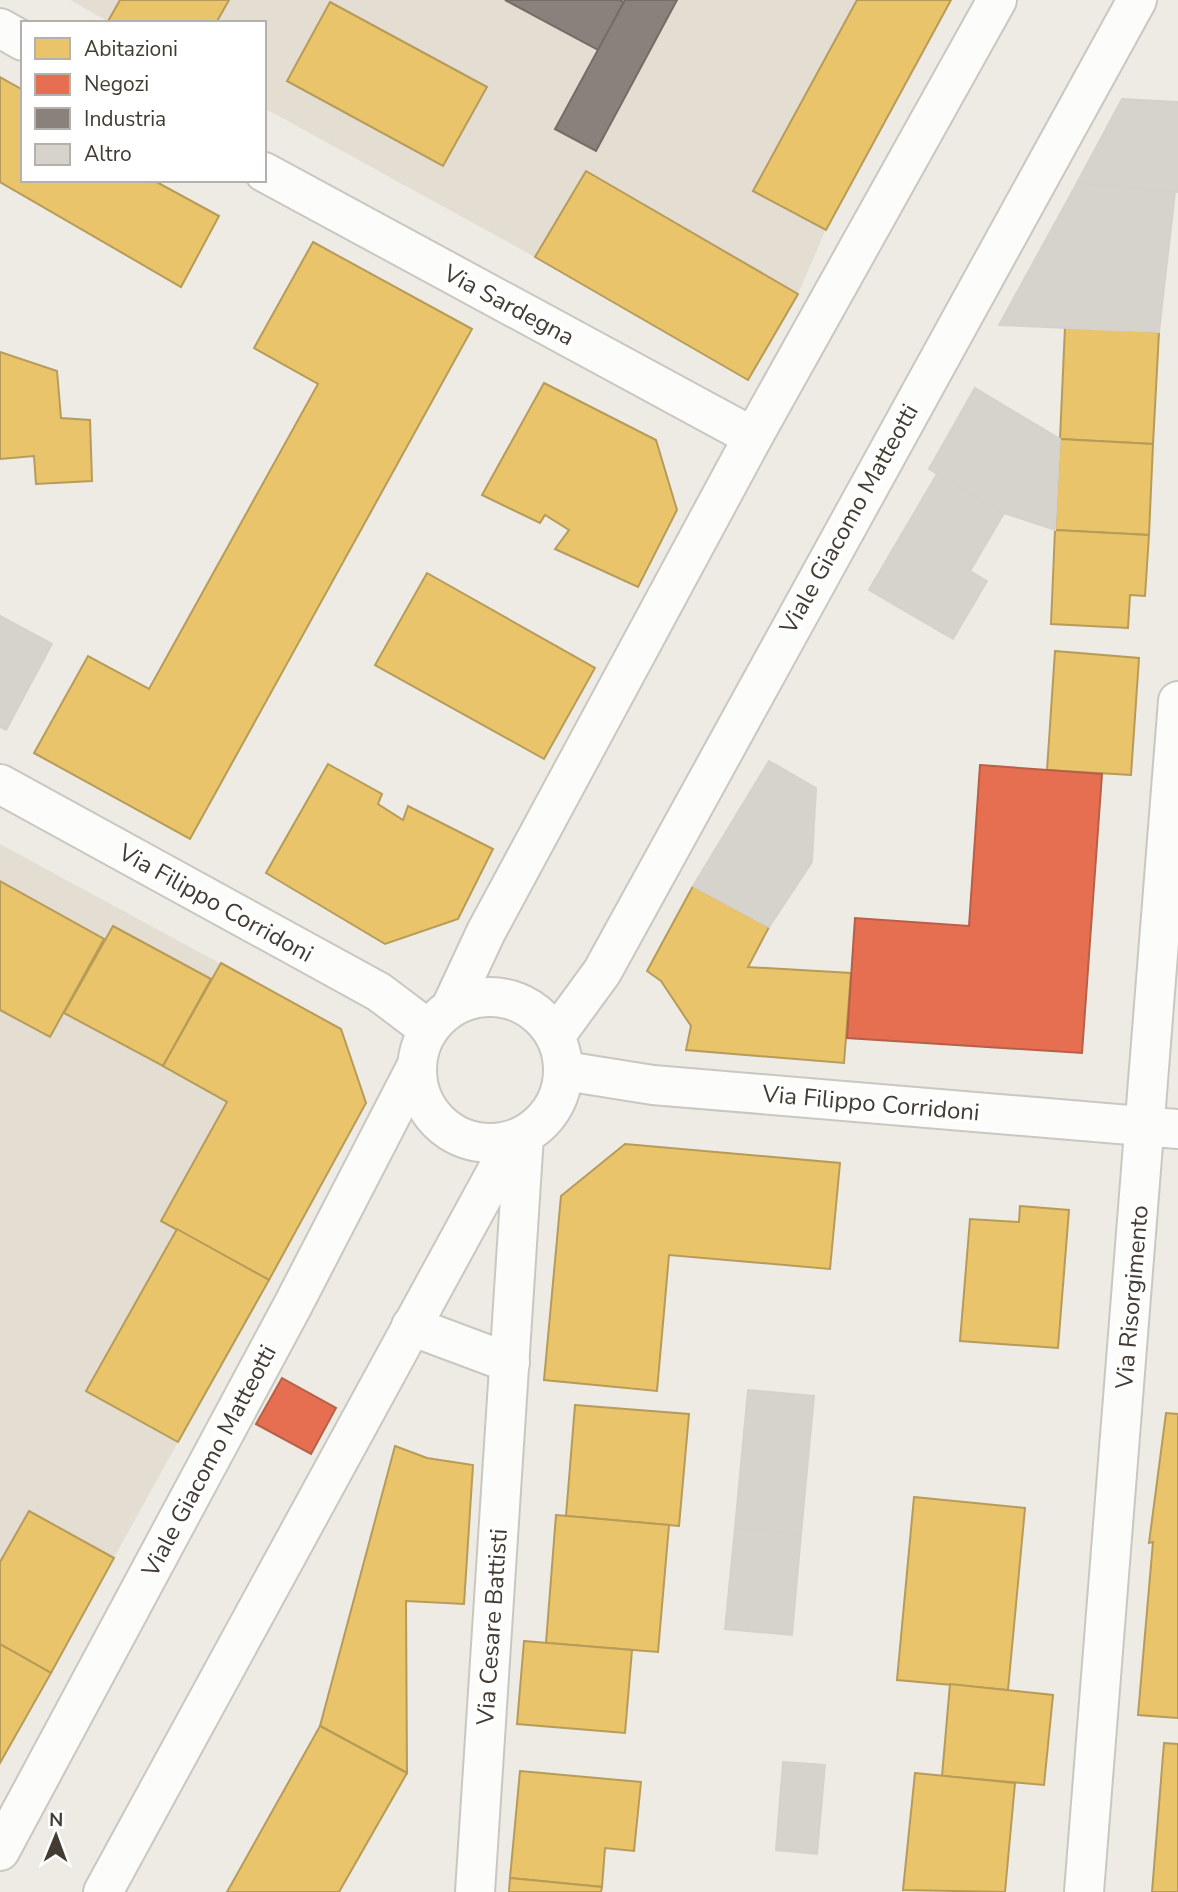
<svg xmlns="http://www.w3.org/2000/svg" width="1178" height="1892" viewBox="0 0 1178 1892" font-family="'Nunito Sans',sans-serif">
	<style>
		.residential { fill: #e3ddd2 }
		.homes { fill: #e9c46a; stroke: #b79b59; stroke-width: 2 }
		.shops { fill: #e76f51; stroke: #b66048; stroke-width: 2 }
		.industry { fill: #8a817c; stroke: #756c66; stroke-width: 2 }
		.building { fill: #d6d2cc; stroke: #d6d2cb; stroke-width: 2 }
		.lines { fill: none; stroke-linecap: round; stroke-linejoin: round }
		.street-casing { stroke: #cac7c1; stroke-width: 42 }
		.street { stroke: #fcfcfb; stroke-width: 38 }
		.labels { text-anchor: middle; stroke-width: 7; stroke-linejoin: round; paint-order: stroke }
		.street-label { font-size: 24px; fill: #433c32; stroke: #fff }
	</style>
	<rect width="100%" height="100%" fill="#eeebe5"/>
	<g class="residential">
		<polygon points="70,0 951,0 826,229 798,294 748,380 535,257 264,108 264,23 111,23"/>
		<polygon points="0,844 341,1029 366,1103 0,1763"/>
	</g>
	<g class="homes">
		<polygon points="120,0 229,0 216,23 107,23"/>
		<polygon points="857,0 951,0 826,230 753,191"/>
		<polygon points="330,2 487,87 443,166 287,81"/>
		<polygon points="0,77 23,90 23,180 153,180 219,216 181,287 0,182"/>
		<polygon points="586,171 798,294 748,380 535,257"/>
		<polygon points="313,242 472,329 190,839 34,753 88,656 149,689 318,384 254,348"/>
		<polygon points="1065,327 1159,332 1153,444 1060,439"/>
		<polygon points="0,352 57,371 61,418 90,420 92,481 36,484 34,456 0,459"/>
		<polygon points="544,383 656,440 677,510 638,587 555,549 569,530 545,515 540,523 482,495"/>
		<polygon points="1060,439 1153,444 1149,535 1055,530"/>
		<polygon points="1055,530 1149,535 1145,596 1130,595 1128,628 1051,624"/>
		<polygon points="427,573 595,668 544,759 375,665"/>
		<polygon points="1055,651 1139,658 1131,775 1047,770"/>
		<polygon points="328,764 382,794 378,804 403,820 408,806 493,849 458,919 385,944 266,873"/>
		<polygon points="0,881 104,939 50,1037 0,1010"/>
		<polygon points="693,886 769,927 748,967 851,973 844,1063 686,1050 691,1026 661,981 647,971"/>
		<polygon points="113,926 211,979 163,1066 64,1013"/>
		<polygon points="221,963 341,1029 366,1103 269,1280 161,1221 227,1102 163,1066"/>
		<polygon points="625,1144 840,1163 830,1269 669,1255 657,1391 544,1380 561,1196"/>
		<polygon points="1020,1206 1069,1210 1058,1348 960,1341 970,1219 1019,1222"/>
		<polygon points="177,1229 269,1280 178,1442 86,1391"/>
		<polygon points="575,1405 689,1414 679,1526 566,1516"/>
		<polygon points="1166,1413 1178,1414 1178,1718 1138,1715 1153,1542 1149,1543"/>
		<polygon points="395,1446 427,1458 473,1465 464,1604 406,1601 407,1773 320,1726"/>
		<polygon points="914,1497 1025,1508 1008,1690 897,1680"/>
		<polygon points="29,1511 114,1558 51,1673 0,1644 0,1562"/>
		<polygon points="556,1515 669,1525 658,1652 546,1643"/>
		<polygon points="524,1641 632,1650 625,1733 517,1724"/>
		<polygon points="0,1644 51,1673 0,1763"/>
		<polygon points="950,1684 1053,1695 1044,1785 942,1776"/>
		<polygon points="320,1726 407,1773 339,1892 227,1892"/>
		<polygon points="1164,1743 1178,1744 1178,1892 1152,1892"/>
		<polygon points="520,1771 641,1782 634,1851 605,1848 602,1887 510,1878"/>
		<polygon points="915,1773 1015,1783 1005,1892 903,1890"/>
		<polygon points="510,1878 602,1887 601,1892 509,1892"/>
	</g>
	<g class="shops">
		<polygon points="980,765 1102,774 1082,1053 847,1038 855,918 969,926"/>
		<polygon points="282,1378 336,1408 311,1454 256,1424"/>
	</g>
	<g class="industry">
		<polygon points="505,0 620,0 624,2 598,50"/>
		<polygon points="625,0 677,0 596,151 555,129"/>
	</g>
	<g class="building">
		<polygon points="1122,99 1178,102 1178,192 1077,183"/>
		<polygon points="1077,183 1175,192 1159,332 999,325"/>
		<polygon points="975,388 1060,439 1055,530 1004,513 929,469"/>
		<polygon points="937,474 1004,513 970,571 987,581 953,639 869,590"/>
		<polygon points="0,616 52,644 6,730 0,727"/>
		<polygon points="769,761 816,788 812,862 769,927 693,886"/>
		<polygon points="748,1390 814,1396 801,1534 735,1528"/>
		<polygon points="735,1528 801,1534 792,1635 725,1629"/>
		<polygon points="783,1762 825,1765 817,1854 776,1850"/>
	</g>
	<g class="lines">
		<g class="street-casing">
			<g id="street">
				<polyline points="0,28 23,41"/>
				<polyline points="264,172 753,437"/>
				<polyline points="0,784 379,992 428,1029"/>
				<circle cx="490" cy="1070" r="73"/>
				<polyline points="451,1007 486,932 753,437 997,0"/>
				<polyline points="556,1035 602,972 1137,0"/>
				<polyline points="565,1071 653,1085 1178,1129"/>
				<polyline points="411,1326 510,1363"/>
				<polyline points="0,1851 293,1305 415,1069"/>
				<polyline points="103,1892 513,1141"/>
				<polyline points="475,1892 524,1136"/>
				<polyline points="1084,1892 1178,701"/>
			</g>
		</g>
		<use href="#street" class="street"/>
	</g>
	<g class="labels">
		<g class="street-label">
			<text transform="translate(509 305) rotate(28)" y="8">Via Sardegna</text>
			<text transform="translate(849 519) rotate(-61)" y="8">Viale Giacomo Matteotti</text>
			<text transform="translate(216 903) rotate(29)" y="8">Via Filippo Corridoni</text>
			<text transform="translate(871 1103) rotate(5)" y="8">Via Filippo Corridoni</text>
			<text transform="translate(1132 1297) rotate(-85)" y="8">Via Risorgimento</text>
			<text transform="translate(209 1461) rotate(-62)" y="8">Viale Giacomo Matteotti</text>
			<text transform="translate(492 1627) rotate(-86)" y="8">Via Cesare Battisti</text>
		</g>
	</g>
	<rect x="21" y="21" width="245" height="161" fill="#ffffff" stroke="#b4b1ad" stroke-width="2"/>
	<rect x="35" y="38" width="35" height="21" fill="#e9c46a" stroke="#b4b1ad" stroke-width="2"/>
	<text x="84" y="56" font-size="21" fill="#433c32">Abitazioni</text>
	<rect x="35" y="74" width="35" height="21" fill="#e76f51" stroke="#b4b1ad" stroke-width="2"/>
	<text x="84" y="91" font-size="21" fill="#433c32">Negozi</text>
	<rect x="35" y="108" width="35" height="21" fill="#8a817c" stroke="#b4b1ad" stroke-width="2"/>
	<text x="84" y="126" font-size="21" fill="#433c32">Industria</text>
	<rect x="35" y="144" width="35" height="21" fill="#d6d2cc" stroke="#b4b1ad" stroke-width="2"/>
	<text x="84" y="161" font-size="21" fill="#433c32">Altro</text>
	<g transform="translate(56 1836) rotate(1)" stroke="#ffffff" stroke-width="5" paint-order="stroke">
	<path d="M0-5L12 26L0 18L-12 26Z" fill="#433c32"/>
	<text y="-10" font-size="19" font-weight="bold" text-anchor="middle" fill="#433c32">N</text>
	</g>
</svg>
